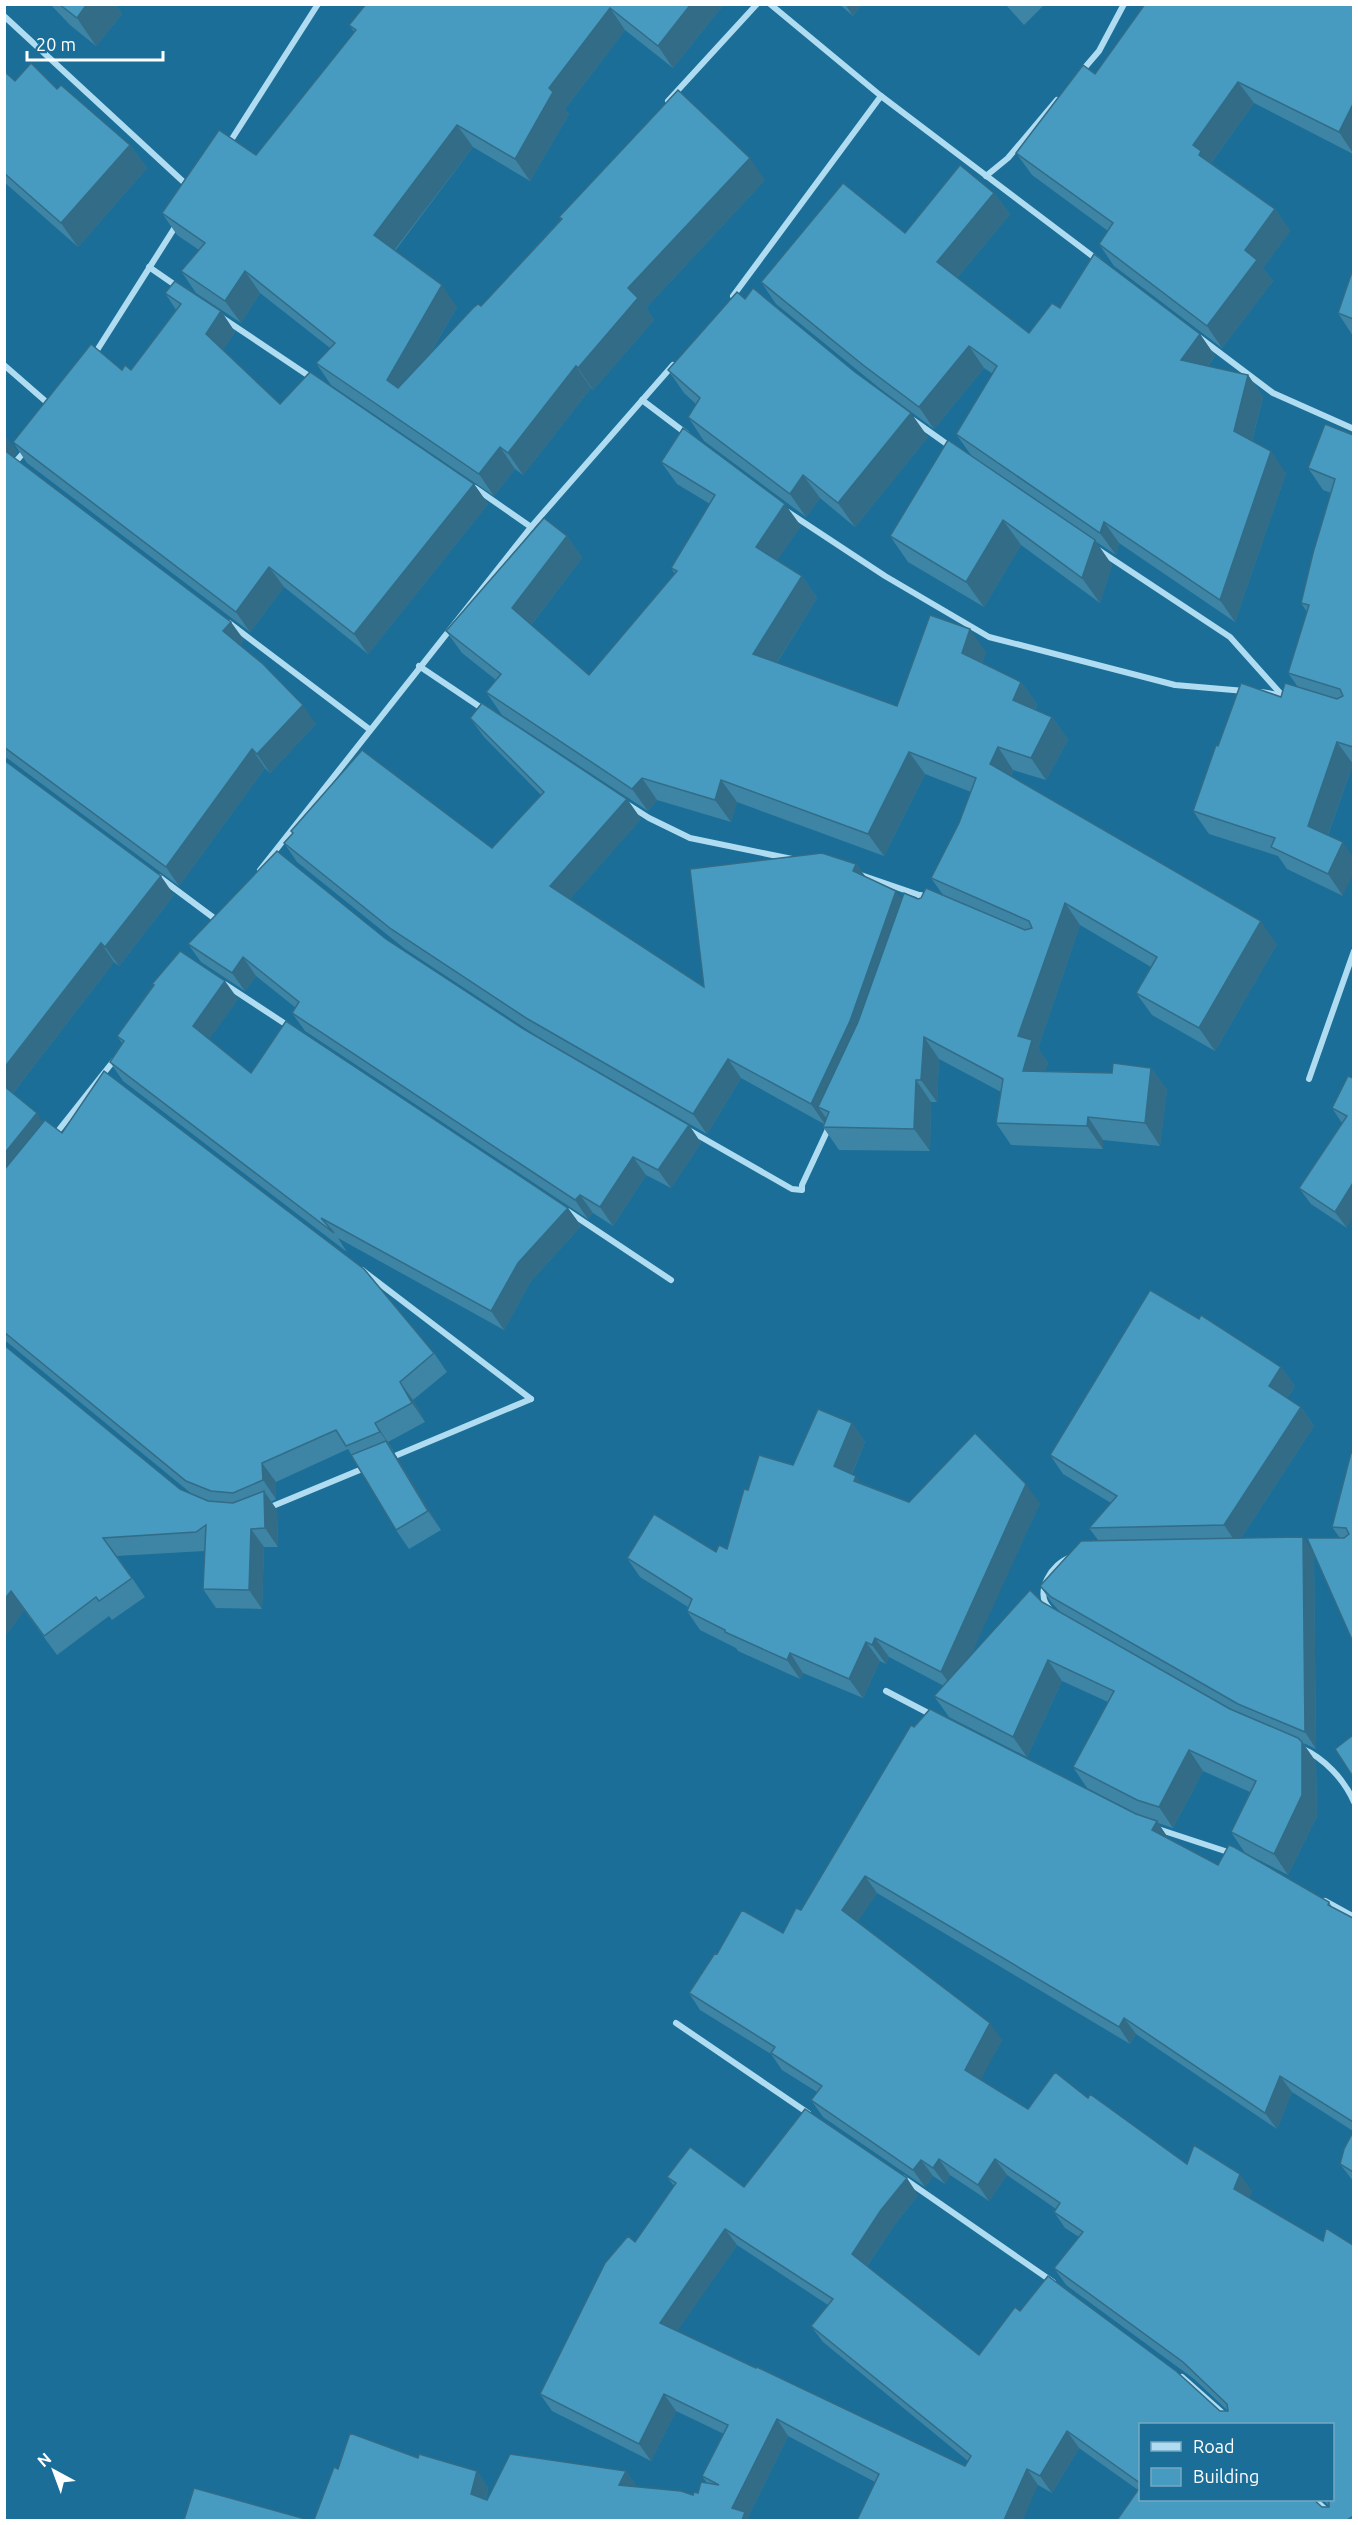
<svg xmlns="http://www.w3.org/2000/svg" width="1358" height="2525" viewBox="0 0 1358 2525" font-family="Ubuntu,sans-serif">
	<style>
		.lines { fill: none; stroke-linecap: round; stroke-linejoin: round }
		.street { stroke: #afdcf0; stroke-width: 6 }
		.wall { fill: #3d84a5; fill-rule: evenodd }
		.shaded-wall { fill: #326c86 }
		.building { fill: #479ac0; stroke: #326c86; stroke-width: 1.5; fill-rule: evenodd }
	</style>
	<rect width="100%" height="100%" fill="#1a6e98"/>
	<g class="lines">
		<g class="street">
			<polyline points="770,4 881,96 1099,261"/>
			<polyline points="4,16 189,187"/>
			<polyline points="1081,72 1099,51 1124,4"/>
			<polyline points="668,101 757,4"/>
			<polyline points="228,145 318,4"/>
			<polyline points="986,176 1008,158 1057,100"/>
			<polyline points="149,267 178,287"/>
			<polyline points="733,296 881,96"/>
			<polyline points="221,317 312,378"/>
			<polyline points="1200,338 1273,393 1354,429"/>
			<polyline points="94,355 177,224"/>
			<polyline points="4,365 51,406"/>
			<polyline points="642,400 687,434"/>
			<polyline points="913,420 951,447"/>
			<polyline points="4,475 25,451"/>
			<polyline points="475,488 531,527"/>
			<polyline points="788,512 885,576 989,637 1175,685 1245,691"/>
			<polyline points="1097,549 1230,637 1281,694"/>
			<polyline points="229,623 369,729"/>
			<polyline points="419,666 486,711"/>
			<polyline points="1261,692 1290,697"/>
			<polyline points="627,804 649,818 690,838 792,859"/>
			<polyline points="260,870 531,527 673,365"/>
			<polyline points="858,874 925,897"/>
			<polyline points="159,877 218,921"/>
			<polyline points="917,906 921,895"/>
			<polyline points="223,983 290,1027"/>
			<polyline points="1309,1079 1354,951"/>
			<polyline points="687,1129 792,1189 802,1190 802,1185 829,1127"/>
			<polyline points="54,1136 115,1059"/>
			<polyline points="566,1210 671,1280"/>
			<polyline points="362,1270 531,1399"/>
			<polyline points="390,1458 531,1399"/>
			<polyline points="268,1508 367,1467"/>
			<path d="M1049,1608C1034,1592 1052,1563 1071,1557"/>
			<polyline points="886,1691 932,1715"/>
			<path d="M1301,1748C1324,1758 1344,1779 1354,1802"/>
			<polyline points="1158,1829 1231,1853"/>
			<polyline points="1325,1901 1354,1917"/>
			<polyline points="676,2023 808,2113"/>
			<polyline points="903,2178 1053,2282"/>
			<polyline points="1182,2377 1235,2424"/>
			<polyline points="1315,2500 1337,2520"/>
		</g>
	</g>
	<g class="wall">
		<polygon points="50,4 115,4 122,14 96,46 70,25"/>
		<polygon points="366,4 724,4 673,68 625,30 565,109 569,114 530,181 473,147 395,251 457,307 430,354 481,306 561,219 559,217 765,180 646,308 654,320 593,390 591,388 523,475 515,469 494,496 331,385 316,363 330,348 260,293 241,323 196,293 181,271 199,250 177,235 162,213 256,155 355,33 349,25"/>
		<polygon points="839,4 862,4 853,16"/>
		<polygon points="1005,4 1045,4 1024,25"/>
		<polygon points="1353,4 1353,154 1254,103 1211,163 1275,209 1290,231 1263,268 1273,281 1222,348 1114,266 1099,244 1108,231 1032,175 1016,153 1095,74"/>
		<polygon points="4,71 15,81 57,89 130,145 147,168 78,247 4,182"/>
		<polygon points="994,193 1010,214 957,278 1029,333 1060,308 1200,334 1215,356 1208,366 1248,375 1263,397 1252,441 1286,473 1235,622 1119,543 1116,555 1095,541 1112,565 1100,603 1021,545 984,607 908,562 890,536 971,455 956,434 993,374 984,368 934,429 878,387 776,304 761,282 905,233"/>
		<polygon points="1353,269 1353,336 1338,313"/>
		<polygon points="165,293 221,311 235,332 223,350 280,404 474,484 488,504 368,654 284,587 250,632 27,463 13,442 122,370 131,370 176,310"/>
		<polygon points="745,299 928,437 855,527 820,498 806,517 704,441 688,417 696,404 684,393 668,370"/>
		<polygon points="4,435 17,452 13,457 244,640 240,645 316,724 270,773 265,768 179,886 7,758 4,758"/>
		<polygon points="1353,435 1353,764 1328,835 1343,896 1287,869 1278,856 1209,834 1193,811 1218,746 1281,697 1298,687 1288,673 1307,612 1301,603 1331,493 1323,490 1308,468"/>
		<polygon points="661,462 801,526 777,560 802,576 817,598 777,663 897,706 986,652 982,663 1021,682 1037,704 1035,710 1052,717 1068,740 1046,780 1013,770 1011,776 1277,944 1215,1051 1152,1015 1136,993 1151,967 1080,925 1038,1048 1048,1063 1045,1071 1112,1073 1151,1068 1167,1090 1160,1146 1103,1140 1103,1149 1011,1145 996,1123 1001,1092 939,1059 937,1102 931,1102 930,1151 839,1150 823,1127 824,1124 741,1078 707,1134 540,1038 405,949 297,862 284,843 293,833 291,831 492,848 541,795 484,737 470,718 627,799 641,819 570,899 704,987 856,864 865,876 902,899 918,899 943,895 931,878 959,823 971,792 925,774 884,856 737,802 731,822 657,800 648,811 502,715 486,692 496,680 462,653 446,631 567,536 582,558 531,625 589,675 675,574 671,568 710,504 677,484"/>
		<polygon points="4,760 174,895 119,966 114,962 13,1093 43,1122 434,1353 447,1372 413,1400 425,1422 388,1442 393,1450 393,1451 441,1530 409,1549 396,1530 348,1449 276,1482 276,1499 271,1502 277,1510 278,1547 264,1547 262,1609 216,1608 203,1589 205,1551 117,1556 145,1597 112,1620 109,1616 57,1655 24,1610 4,1638 4,1345 180,1489 193,1495 7,1342 4,1342"/>
		<polygon points="386,939 522,1028 689,1125 701,1143 671,1188 646,1175 613,1226 593,1213 588,1219 305,1031 292,1013 296,1008 256,976 245,991 201,962 188,944"/>
		<polygon points="152,984 238,999 209,1039 251,1073 568,1208 581,1226 531,1281 504,1330 338,1238 347,1252 123,1081 110,1062 122,1043 117,1036 153,985"/>
		<polygon points="1353,1078 1347,1228 1311,1204 1299,1188 1342,1123 1332,1108"/>
		<path d="M1281,1367L1295,1386L1287,1398L1301,1407L1314,1426L1241,1538L1312,1549L1340,1538L1332,1527L1351,1453L1353,1642L1314,1555L1316,1749L1303,1743L1316,1762L1317,1816L1288,1875L1245,1853L1231,1832L1250,1792L1203,1771L1173,1828L1158,1823L1168,1838L1218,1865L1329,1902L1332,1907L1353,1918V2131L1292,2092L1277,2129L1136,2034L1130,2044L877,1893L857,1922L1002,2040L980,2080L1028,2109L1088,2098L1187,2164L1252,2191L1249,2198L1323,2241L1353,2245V2520H1117L1138,2490L1079,2448L1052,2493L1038,2485L875,2482L788,2436L748,2517L314,2520L338,2469L418,2458L477,2471L488,2488L486,2499L487,2500L626,2471L637,2487L693,2495L698,2493L707,2483L702,2476L724,2434L676,2411L651,2461L552,2411L540,2394L635,2242L674,2186L667,2177L744,2187L918,2195L893,2227L867,2266L979,2355L1020,2311L1220,2411H1228L1194,2379L1066,2285L1054,2268L1079,2237L1065,2228L1054,2212L1056,2209L1007,2175L989,2201L950,2175L945,2184L933,2176L925,2187L823,2117L811,2100L817,2092L782,2070L771,2054L700,2010L689,1993L717,1954L783,1933L801,1910L914,1727L1143,1817L1087,1788L1073,1767L1108,1702L1062,1681L1027,1757L949,1717L934,1696L944,1686L889,1657L886,1664L880,1661L863,1698L803,1673L800,1679L738,1651L736,1648L700,1630L687,1611L688,1607L640,1577L627,1558L716,1552L727,1549L748,1490L793,1465L852,1423L865,1442L852,1474L861,1483L909,1502L1040,1503L970,1656L1042,1602L1061,1613L1052,1603L1040,1586L1098,1540L1089,1528L1111,1503L1063,1474L1050,1455ZM737,2245L828,2305L811,2326L823,2342L968,2461L965,2466L677,2331ZM1140,2424H1332V2499H1322L1329,2506V2507L1140,2499Z"/>
		<polygon points="1353,2132 1353,2181 1340,2164"/>
	</g>
	<g class="shaded-wall">
		<polygon points="87,4 115,4 122,14 96,46 77,18"/>
		<polygon points="691,4 724,4 673,68 658,46"/>
		<polygon points="845,4 862,4 853,16"/>
		<polygon points="610,8 625,30 565,109 569,114 530,181 515,159 549,88"/>
		<polygon points="1238,82 1254,103 1210,164 1214,176 1193,145"/>
		<polygon points="1353,104 1353,153 1339,132"/>
		<polygon points="457,125 473,147 389,257 374,235"/>
		<polygon points="130,145 147,168 78,247 61,223"/>
		<polygon points="750,158 765,180 646,308 654,320 593,390 578,368 628,288"/>
		<polygon points="994,193 1010,214 952,284 937,262"/>
		<polygon points="1275,209 1290,231 1263,268 1273,281 1222,348 1207,326 1245,250"/>
		<polygon points="245,271 260,293 241,323 225,301"/>
		<polygon points="442,285 457,307 402,402 387,380"/>
		<polygon points="221,311 235,332 220,355 206,334"/>
		<polygon points="1200,334 1215,356 1196,381 1181,360"/>
		<polygon points="969,346 984,368 934,429 919,407"/>
		<polygon points="576,366 591,388 523,475 508,453"/>
		<polygon points="1248,375 1263,397 1249,452 1234,431"/>
		<polygon points="911,413 928,437 855,527 838,503"/>
		<polygon points="4,435 17,452 4,467"/>
		<polygon points="500,447 515,469 494,496 479,474"/>
		<polygon points="1271,451 1286,473 1235,622 1220,600"/>
		<polygon points="803,475 820,498 806,517 790,494"/>
		<polygon points="474,484 488,504 368,654 354,634"/>
		<polygon points="785,504 801,526 771,569 756,547"/>
		<polygon points="1003,520 1021,545 984,607 966,582"/>
		<polygon points="1104,522 1119,543 1116,555 1100,533"/>
		<polygon points="567,536 582,558 527,630 512,608"/>
		<polygon points="1095,540 1112,565 1100,603 1082,578"/>
		<polygon points="269,567 284,587 250,632 236,612"/>
		<polygon points="802,576 817,598 768,677 753,654"/>
		<polygon points="231,622 244,640 236,650 223,631"/>
		<polygon points="970,629 986,652 977,676 962,653"/>
		<polygon points="1021,682 1037,704 1029,722 1013,700"/>
		<polygon points="303,705 316,724 270,773 257,754"/>
		<polygon points="1052,717 1068,740 1046,780 1031,758"/>
		<polygon points="1337,742 1353,764 1323,848 1308,826"/>
		<polygon points="998,747 1013,770 1006,786 990,764"/>
		<polygon points="252,749 265,768 179,886 166,867"/>
		<polygon points="909,752 925,774 884,856 868,834"/>
		<polygon points="642,778 657,800 648,811 632,789"/>
		<polygon points="721,780 737,802 731,822 715,800"/>
		<polygon points="627,799 641,819 564,906 550,886"/>
		<polygon points="1343,842 1353,857 1353,875 1343,896 1328,874"/>
		<polygon points="856,864 870,883 853,871"/>
		<polygon points="161,876 174,895 119,966 105,947"/>
		<polygon points="896,891 910,911 829,1112 818,1107 827,1119 825,1124 811,1104"/>
		<polygon points="1065,903 1080,925 1038,1048 1048,1063 1039,1093 1023,1071 1018,1036"/>
		<polygon points="1261,921 1277,944 1215,1051 1199,1028"/>
		<polygon points="101,943 114,962 9,1098 4,1092 4,1068"/>
		<polygon points="243,957 256,976 245,991 232,973"/>
		<polygon points="225,981 238,999 206,1044 193,1026"/>
		<polygon points="924,1037 939,1059 937,1102 921,1080"/>
		<polygon points="728,1059 741,1078 707,1134 693,1114"/>
		<polygon points="1151,1068 1167,1090 1160,1146 1145,1123"/>
		<polygon points="916,1080 931,1102 930,1151 914,1129"/>
		<polygon points="37,1113 50,1132 4,1189 4,1154"/>
		<polygon points="1088,1117 1103,1140 1103,1149 1087,1126"/>
		<polygon points="689,1125 701,1143 671,1188 658,1170"/>
		<polygon points="633,1157 646,1175 613,1226 600,1207"/>
		<polygon points="1353,1183 1353,1217 1347,1228 1335,1212"/>
		<polygon points="580,1195 593,1213 588,1219 575,1200"/>
		<polygon points="568,1208 581,1226 531,1281 504,1330 491,1311 518,1263"/>
		<polygon points="1281,1367 1295,1386 1282,1405 1269,1386"/>
		<polygon points="400,1382 413,1400 425,1422 412,1403"/>
		<polygon points="1301,1407 1314,1426 1237,1544 1224,1525"/>
		<polygon points="375,1423 388,1442 393,1450 380,1432"/>
		<polygon points="852,1423 865,1442 847,1485 834,1466"/>
		<polygon points="386,1441 399,1460 441,1530 428,1511"/>
		<polygon points="262,1463 276,1482 276,1499 263,1480"/>
		<polygon points="856,1476 869,1495 854,1481"/>
		<polygon points="1026,1484 1040,1503 955,1691 941,1672"/>
		<polygon points="264,1491 277,1510 278,1547 265,1528"/>
		<polygon points="251,1529 264,1547 262,1609 249,1590"/>
		<polygon points="1303,1537 1314,1553 1316,1749 1305,1732"/>
		<polygon points="11,1591 24,1610 4,1638 4,1600"/>
		<polygon points="875,1638 889,1657 886,1664 872,1645"/>
		<polygon points="866,1642 880,1661 863,1698 849,1679"/>
		<polygon points="790,1653 803,1673 800,1679 787,1660"/>
		<polygon points="1048,1660 1062,1681 1027,1757 1013,1737"/>
		<polygon points="1302,1742 1316,1762 1317,1816 1288,1875 1274,1854"/>
		<polygon points="1189,1750 1203,1771 1173,1828 1159,1807"/>
		<polygon points="1157,1821 1168,1838 1164,1846 1152,1830"/>
		<polygon points="865,1876 877,1893 854,1927 842,1910"/>
		<polygon points="1124,2018 1136,2034 1130,2044 1119,2027"/>
		<polygon points="990,2023 1002,2040 977,2087 965,2070"/>
		<polygon points="1280,2076 1292,2092 1277,2129 1265,2113"/>
		<polygon points="939,2159 950,2175 945,2184 933,2168"/>
		<polygon points="995,2159 1007,2175 989,2201 978,2185"/>
		<polygon points="921,2160 933,2176 925,2187 913,2170"/>
		<polygon points="1240,2174 1252,2191 1246,2205 1234,2189"/>
		<polygon points="907,2178 918,2195 893,2227 864,2270 852,2254 881,2210"/>
		<polygon points="725,2229 737,2245 671,2340 660,2323"/>
		<polygon points="664,2394 676,2411 651,2461 639,2444"/>
		<polygon points="777,2419 788,2436 748,2517 751,2520 741,2520 732,2508"/>
		<polygon points="1067,2431 1079,2448 1052,2493 1040,2476"/>
		<polygon points="1027,2469 1038,2485 1023,2520 1004,2520"/>
		<polygon points="477,2471 488,2488 483,2510 471,2494"/>
		<polygon points="626,2471 638,2488 619,2485"/>
	</g>
	<g class="building">
		<polygon points="59,4 87,4 77,18"/>
		<polygon points="366,4 691,4 658,46 610,8 549,88 553,92 515,159 457,125 374,235 442,285 387,380 398,388 473,308 478,304 481,306 562,219 559,217 678,90 750,158 628,288 638,298 578,368 576,366 508,453 500,447 479,474 316,363 335,343 245,271 225,301 181,271 205,243 162,213 219,130 256,155 356,30 349,25"/>
		<polygon points="1145,4 1353,4 1353,104 1339,132 1238,82 1193,145 1201,151 1199,155 1275,209 1245,250 1257,260 1207,326 1099,244 1113,223 1016,153 1083,65 1095,74"/>
		<polygon points="31,63 57,89 61,85 130,145 61,223 4,173 4,71 15,81"/>
		<polygon points="960,165 994,193 937,262 1029,333 1052,303 1060,308 1094,254 1200,334 1181,360 1248,375 1234,431 1271,451 1220,600 1104,522 1100,533 956,434 997,366 969,346 919,407 863,365 761,282 843,183 905,233"/>
		<polygon points="1353,269 1353,319 1338,313"/>
		<polygon points="175,281 221,311 206,334 280,404 310,372 474,484 354,634 269,567 236,612 13,442 91,344 122,370 125,365 131,370 181,304 165,293"/>
		<polygon points="753,288 855,372 911,413 838,503 803,475 790,494 688,417 700,398 668,370 737,292 745,299"/>
		<polygon points="1325,424 1353,435 1353,747 1337,742 1308,826 1343,842 1328,874 1271,847 1275,838 1193,811 1216,745 1218,746 1241,683 1281,697 1285,683 1337,699 1343,696 1340,689 1288,673 1309,605 1301,603 1313,553 1335,479 1308,468"/>
		<polygon points="683,428 785,504 756,547 802,576 753,654 897,706 930,615 970,629 962,653 1021,682 1013,700 1052,717 1031,758 998,747 990,764 1261,921 1199,1028 1136,993 1157,957 1065,903 1018,1036 1032,1040 1023,1071 1112,1073 1113,1063 1151,1068 1145,1123 1088,1117 1087,1126 996,1123 1003,1079 924,1037 921,1080 916,1080 914,1129 823,1127 829,1112 818,1107 858,1022 904,893 918,899 921,898 926,888 1025,930 1032,928 1029,921 931,878 959,823 976,778 909,752 868,834 721,780 715,800 642,778 632,789 486,692 501,674 446,631 544,518 567,536 512,608 589,675 677,571 671,568 715,495 661,462"/>
		<polygon points="948,440 1095,540 1082,578 1003,520 966,582 890,536"/>
		<polygon points="4,450 231,622 223,631 263,664 303,705 257,754 252,749 166,867 4,747"/>
		<polygon points="482,703 627,799 550,886 704,987 690,869 822,853 856,864 853,871 896,891 850,1021 811,1104 728,1059 693,1114 526,1018 391,929 284,843 293,833 291,831 362,750 492,848 544,792 470,718"/>
		<polygon points="4,760 161,876 105,947 101,943 4,1068"/>
		<polygon points="277,851 386,939 522,1028 689,1125 658,1170 633,1157 600,1207 580,1195 575,1200 292,1013 299,1002 243,957 232,973 188,944"/>
		<polygon points="180,951 225,981 193,1026 251,1073 286,1021 568,1208 518,1263 491,1311 321,1218 334,1233 110,1062 124,1041 117,1036 154,985 152,984"/>
		<polygon points="104,1071 364,1269 434,1353 400,1382 412,1403 375,1423 380,1432 346,1446 336,1430 262,1463 263,1480 233,1493 211,1491 186,1481 4,1332 4,1170 45,1120 62,1133"/>
		<polygon points="1348,1076 1353,1078 1353,1183 1335,1212 1299,1188 1347,1116 1332,1108"/>
		<polygon points="4,1086 37,1113 4,1154"/>
		<polygon points="1150,1290 1199,1319 1201,1315 1281,1367 1269,1386 1301,1407 1224,1525 1089,1528 1117,1496 1050,1455"/>
		<polygon points="4,1345 180,1489 208,1501 233,1503 264,1491 265,1528 251,1529 249,1590 203,1589 206,1525 196,1532 103,1538 132,1578 99,1601 96,1597 44,1636 11,1591 4,1600"/>
		<polygon points="818,1409 852,1423 834,1466 856,1476 854,1481 909,1502 975,1433 1026,1484 941,1672 875,1638 872,1645 866,1642 849,1679 790,1653 787,1660 725,1632 725,1630 687,1611 692,1599 627,1558 654,1514 716,1552 719,1545 727,1549 744,1489 748,1490 759,1455 793,1465"/>
		<polygon points="386,1441 428,1511 396,1530 351,1455"/>
		<polygon points="1351,1453 1353,1453 1353,1642 1307,1538 1344,1538 1349,1534 1346,1528 1332,1527"/>
		<polygon points="1303,1537 1305,1732 1238,1704 1051,1597 1040,1586 1081,1541"/>
		<polygon points="1030,1590 1042,1602 1230,1709 1298,1738 1302,1742 1302,1795 1274,1854 1231,1832 1256,1781 1189,1750 1159,1807 1137,1800 1073,1767 1114,1691 1048,1660 1013,1737 934,1696"/>
		<path d="M930,1709L1136,1814L1157,1821L1152,1830L1218,1865L1229,1845L1234,1847L1329,1902L1328,1905L1353,1918V2122L1280,2076L1265,2113L1124,2018L1119,2027L865,1876L842,1910L990,2023L965,2070L1028,2109L1055,2072L1088,2098L1090,2094L1187,2164L1194,2145L1240,2174L1234,2189L1323,2241L1326,2228L1353,2245V2516L1347,2520H1117L1140,2487V2499H1313L1322,2507H1329V2499H1332V2424H1140V2483L1067,2431L1040,2476L1027,2469L1004,2520H857L879,2474L777,2419L732,2508L745,2512L742,2520H314L334,2467L338,2469L350,2433L418,2458L419,2454L477,2471L471,2494L487,2500L510,2454L626,2471L619,2485L681,2491L693,2495L694,2492L698,2493L701,2482L719,2485L702,2476L728,2425L664,2394L639,2444L540,2394L605,2263L628,2236L635,2242L676,2183L667,2177L690,2147L744,2187L805,2109L907,2178L881,2210L852,2254L979,2355L1015,2307L1020,2311L1048,2276L1176,2371L1220,2411H1228L1227,2404L1183,2362L1054,2268L1083,2232L1054,2212L1060,2203L995,2159L978,2185L939,2159L933,2168L921,2160L913,2170L811,2100L822,2086L771,2053L775,2047L689,1993L715,1953L717,1954L742,1910L783,1933L796,1908L801,1910L911,1725L914,1727ZM725,2229L833,2299L811,2326L971,2456L965,2466L757,2367L756,2368L660,2323Z"/>
		<polygon points="1353,1735 1353,1777 1335,1749"/>
		<polygon points="1353,2132 1353,2172 1340,2164 1344,2149"/>
		<polygon points="194,2488 309,2520 184,2520"/>
	</g>
	<rect width="1358" height="2525" fill="none" stroke="#ffffff" stroke-width="12"/>
	<rect x="1139" y="2423" width="195" height="78" fill="#1a6e98" stroke="#76a8c1" stroke-width="1.5"/>
	<rect x="1151" y="2442" width="30" height="9" fill="#afdcf0" stroke="#76a8c1" stroke-width="1.5"/>
	<text x="1193" y="2453" font-size="18" fill="#ffffff">Road</text>
	<rect x="1151" y="2468" width="30" height="18" fill="#479ac0" stroke="#76a8c1" stroke-width="1.5"/>
	<text x="1193" y="2483" font-size="18" fill="#ffffff">Building</text>
	<g transform="translate(54 2471) rotate(319)" stroke="#1a6e98" stroke-width="4.5" paint-order="stroke">
	<path d="M0-4.5L10 22L0 15L-10 22Z" fill="#ffffff"/>
	<text y="-9" font-size="16" font-weight="bold" text-anchor="middle" fill="#ffffff">N</text>
	</g>
	<path d="M27 51v9h136v-9" fill="none" stroke="#ffffff" stroke-width="3"/>
	<text x="36" y="51" font-size="18" fill="#ffffff" stroke="#1a6e98" stroke-width="4.5" paint-order="stroke">20 m</text>
</svg>
